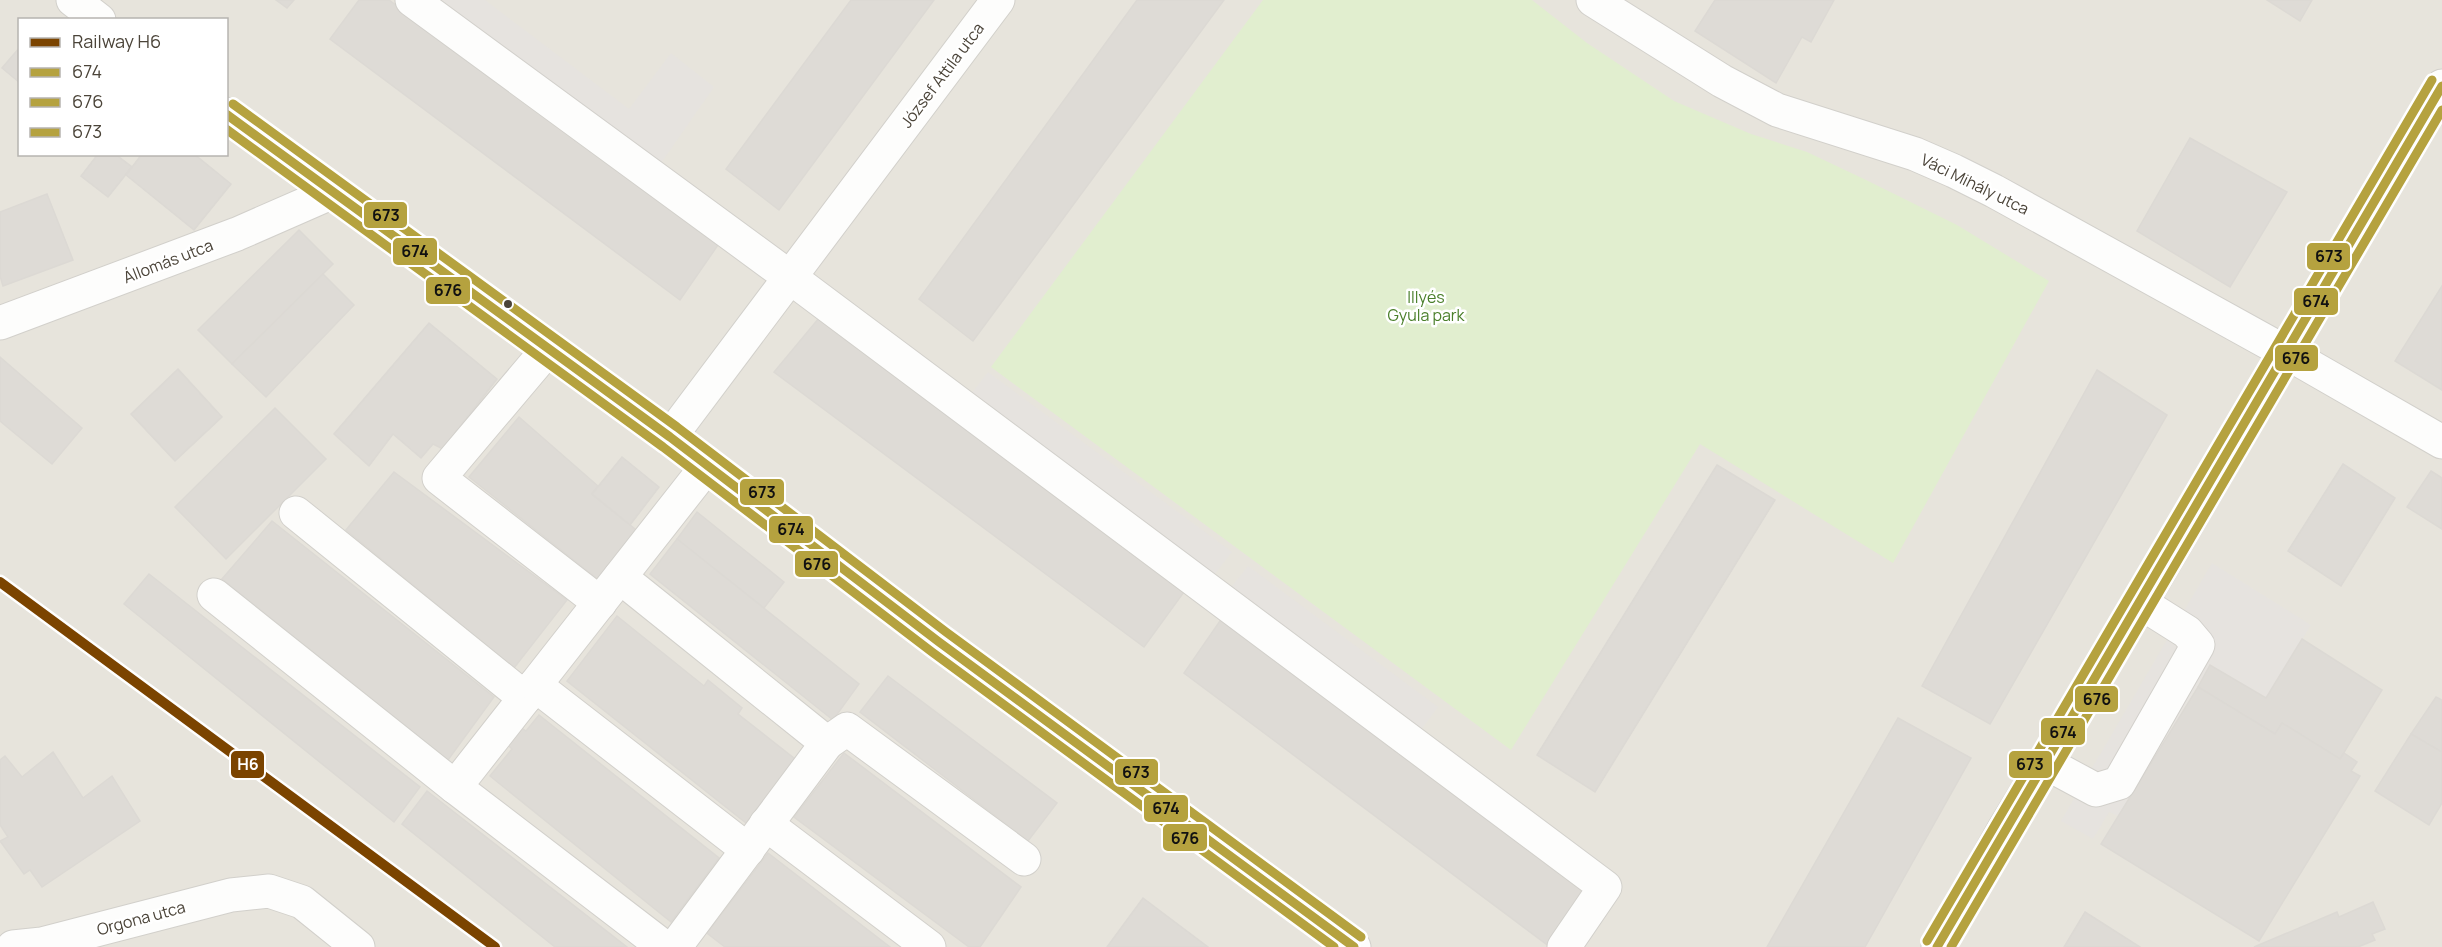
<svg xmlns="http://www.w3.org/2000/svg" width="2442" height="947" viewBox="0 0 2442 947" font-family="Manrope,sans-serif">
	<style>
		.residential { fill: #e7e4dc; fill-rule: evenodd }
		.green { fill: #e1eecf }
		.parking { fill: #e6e3df }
		.building { fill: #dedbd6; stroke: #dcd9d4; stroke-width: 1.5 }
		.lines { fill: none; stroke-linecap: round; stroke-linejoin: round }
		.minor-casing { stroke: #d2d0cb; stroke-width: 35 }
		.minor { stroke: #fdfdfc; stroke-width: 33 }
		.bus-1-casing { stroke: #fff; stroke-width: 14 }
		.bus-2-casing { stroke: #fff; stroke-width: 14 }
		.bus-3-casing { stroke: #fff; stroke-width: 14 }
		.bus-1 { stroke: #b5a23f; stroke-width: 9 }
		.bus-2 { stroke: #b5a23f; stroke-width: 9 }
		.bus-3 { stroke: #b5a23f; stroke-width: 9 }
		.rail-1-casing { stroke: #fff; stroke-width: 15 }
		.rail-1 { stroke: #7b4400; stroke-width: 10 }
		.bus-dot { fill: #4b4439; stroke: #fff; stroke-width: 2 }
		.labels { text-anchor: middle; stroke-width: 5; stroke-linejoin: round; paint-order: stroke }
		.street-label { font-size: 16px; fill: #4b4439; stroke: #fff }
		.park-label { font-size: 16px; fill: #4a7f2a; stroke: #fff }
		.line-badge { stroke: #fff; stroke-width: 2 }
		.badge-label { font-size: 16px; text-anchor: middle; font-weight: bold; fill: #fff }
		.pale-badge-label { font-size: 16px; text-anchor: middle; font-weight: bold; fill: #111 }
	</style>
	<rect width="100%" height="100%" fill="#f4f2ee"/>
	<path class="residential" d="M0,0H2442V947H0ZM20,20H226V154H20Z"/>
	<polygon class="green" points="1263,0 1532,0 1587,43 1674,101 1751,134 1807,152 1866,180 1957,225 2049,281 1893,563 1700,444 1511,750 991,367"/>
	<g class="parking">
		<polygon points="412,0 485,0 629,109 671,53 714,87 652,176"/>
		<polygon points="988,372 1232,552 1204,588 962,406"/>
		<polygon points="2212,563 2311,625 2266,698 2210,665 2118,816 2109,812 2093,839 2061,821"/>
		<polygon points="1248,566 1438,707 1412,742 1220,601"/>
	</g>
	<g class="building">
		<polygon points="276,0 294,0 287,8"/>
		<polygon points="359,0 389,0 718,245 680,300 330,39"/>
		<polygon points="851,0 934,0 779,210 726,169"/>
		<polygon points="1137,0 1224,0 973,341 919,299"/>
		<polygon points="1715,0 1834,0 1811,42 1802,37 1776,83 1695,31"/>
		<polygon points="2267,0 2312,0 2300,21"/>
		<polygon points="20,47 20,83 2,68"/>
		<polygon points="2190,138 2287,192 2230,287 2137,231"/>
		<polygon points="98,154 115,154 132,167 108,197 81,176"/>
		<polygon points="142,154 194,154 231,184 194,230 126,175"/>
		<polygon points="47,194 73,260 3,286 0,276 0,212"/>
		<polygon points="299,230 333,264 232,364 198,330"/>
		<polygon points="323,274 354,305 266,397 232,364"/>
		<polygon points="2442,286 2442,390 2395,361"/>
		<polygon points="819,318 1184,592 1144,647 774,372"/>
		<polygon points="429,323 497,379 443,449 433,444 421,458 393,434 369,466 334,434"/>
		<polygon points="0,357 82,428 52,464 0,421"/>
		<polygon points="178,369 222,417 175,461 131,414"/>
		<polygon points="2097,370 2167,415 1990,724 1922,686"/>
		<polygon points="275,408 326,459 226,559 175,507"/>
		<polygon points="519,417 598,486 592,494 640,533 600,581 469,477"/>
		<polygon points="622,457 659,487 630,525 592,494"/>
		<polygon points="2343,464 2395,498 2341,586 2288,551"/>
		<polygon points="1717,465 1775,500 1595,792 1537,755"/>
		<polygon points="2431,471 2442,478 2442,529 2407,507"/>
		<polygon points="394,472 567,600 514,668 346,530"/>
		<polygon points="697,512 784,582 764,608 677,539"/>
		<polygon points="272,521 494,697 448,760 222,579"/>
		<polygon points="677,539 859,684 833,720 650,574"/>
		<polygon points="149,574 420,787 394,822 124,604"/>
		<polygon points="617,616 704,686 708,680 742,708 738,714 795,759 746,823 567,681"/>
		<polygon points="1222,618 1592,891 1550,947 1184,673"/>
		<polygon points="2302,639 2382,690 2340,759 2282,723 2275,734 2198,687 2210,665 2266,698"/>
		<polygon points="888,676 1057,803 1028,841 860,712"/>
		<polygon points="2198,687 2275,734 2282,723 2340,759 2344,753 2357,762 2351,771 2360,776 2259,941 2101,844"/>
		<polygon points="2436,697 2442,700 2442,752 2411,734"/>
		<polygon points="539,715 719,858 671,922 490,776 512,749 507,744 520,727 526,731"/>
		<polygon points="1898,718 1971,758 1865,947 1767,947"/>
		<polygon points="2411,734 2442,752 2442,803 2429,825 2375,791"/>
		<polygon points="53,752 83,798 112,776 140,821 42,887 30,870 24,874 0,841 8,837 0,825 0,760 5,756 22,777"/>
		<polygon points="844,753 1021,887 980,947 969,947 794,817"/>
		<polygon points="427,791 627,947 555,947 402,824"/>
		<polygon points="768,853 890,947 725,947 707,933"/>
		<polygon points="1143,898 1208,947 1107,947"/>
		<polygon points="2373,902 2385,929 2372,934 2375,940 2358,947 2254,947 2337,912 2339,917"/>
		<polygon points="2085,912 2140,947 2064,947"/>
	</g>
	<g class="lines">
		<g class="minor-casing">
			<g id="minor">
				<polyline points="73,0 99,20"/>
				<polyline points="412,0 791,278 1605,887 1564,947"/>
				<polyline points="1593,0 1722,81 1777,110 1915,154 1954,171 1994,191 2287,353 2442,442"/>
				<polyline points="226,114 670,437 939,642 1354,947"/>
				<polyline points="0,323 237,234 333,192"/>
				<polyline points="548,349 439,478 600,603"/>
				<polyline points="670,437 998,0"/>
				<polyline points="296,513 525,698"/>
				<polyline points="620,577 827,743 675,947"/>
				<polyline points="214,595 455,787 707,466"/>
				<polyline points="535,685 748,850"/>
				<polyline points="827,743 847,729 1024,859"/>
				<polyline points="2044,762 2096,790 2119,783 2198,645 2187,632 2141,603"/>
				<polyline points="455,787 664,947"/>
				<polyline points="766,824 929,947"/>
				<polyline points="13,947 42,944 231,895 269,891 302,902 358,947"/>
				<polyline points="1938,947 2004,829 2141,603 2442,86"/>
			</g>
		</g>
		<use href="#minor" class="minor"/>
		<g class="bus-1-casing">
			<g id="bus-1">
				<polyline points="226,114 670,437 939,642 1354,947"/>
				<polyline points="1937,947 2442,86"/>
			</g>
		</g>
		<g class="bus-2-casing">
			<g id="bus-2">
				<polyline points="226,129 663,447 932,652 1334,947"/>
				<polyline points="1951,947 2442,110"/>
			</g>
		</g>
		<g class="bus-3-casing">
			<g id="bus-3">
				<polyline points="233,104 677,427 946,632 1361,937"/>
				<polyline points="1927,941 2432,80"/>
			</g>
		</g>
		<use href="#bus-1" class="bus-1"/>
		<use href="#bus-2" class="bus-2"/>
		<use href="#bus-3" class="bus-3"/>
		<g class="rail-1-casing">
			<polyline id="rail-1" points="0,582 495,947"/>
		</g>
		<use href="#rail-1" class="rail-1"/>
	</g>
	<circle class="bus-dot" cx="508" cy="304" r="5"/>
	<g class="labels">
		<g class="street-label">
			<text transform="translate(942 75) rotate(-53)" y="6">József Attila utca</text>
			<text transform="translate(1975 184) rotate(26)" y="6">Váci Mihály utca</text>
			<text transform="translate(168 261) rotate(-21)" y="6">Állomás utca</text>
			<text transform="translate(141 918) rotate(-15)" y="6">Orgona utca</text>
		</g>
		<g class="park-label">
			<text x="1426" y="303">Illyés<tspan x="1426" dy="18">Gyula park</tspan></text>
		</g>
	</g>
	<g class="line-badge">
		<rect x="363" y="201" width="45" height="28" rx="6" fill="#b5a23f"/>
		<rect x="392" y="237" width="46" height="29" rx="6" fill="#b5a23f"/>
		<rect x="2306" y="242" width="45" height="29" rx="6" fill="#b5a23f"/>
		<rect x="425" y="276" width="46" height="29" rx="6" fill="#b5a23f"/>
		<rect x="2293" y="287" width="46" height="29" rx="6" fill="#b5a23f"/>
		<rect x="2274" y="344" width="45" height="28" rx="6" fill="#b5a23f"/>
		<rect x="739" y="478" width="46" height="28" rx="6" fill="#b5a23f"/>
		<rect x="768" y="515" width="46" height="29" rx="6" fill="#b5a23f"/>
		<rect x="794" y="550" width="45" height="28" rx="6" fill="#b5a23f"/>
		<rect x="2074" y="685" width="45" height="28" rx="6" fill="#b5a23f"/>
		<rect x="2040" y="717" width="46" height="29" rx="6" fill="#b5a23f"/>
		<rect x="230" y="750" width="35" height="29" rx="6" fill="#7b4400"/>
		<rect x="2008" y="750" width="45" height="29" rx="6" fill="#b5a23f"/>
		<rect x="1114" y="758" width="45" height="28" rx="6" fill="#b5a23f"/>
		<rect x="1143" y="794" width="46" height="29" rx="6" fill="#b5a23f"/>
		<rect x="1162" y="823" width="46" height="29" rx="6" fill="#b5a23f"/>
	</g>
	<g class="badge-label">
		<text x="248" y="770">H6</text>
	</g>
	<g class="pale-badge-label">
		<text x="386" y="221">673</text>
		<text x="415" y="257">674</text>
		<text x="2329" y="262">673</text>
		<text x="448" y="296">676</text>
		<text x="2316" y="307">674</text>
		<text x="2296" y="364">676</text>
		<text x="762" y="498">673</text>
		<text x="791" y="535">674</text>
		<text x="817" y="570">676</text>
		<text x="2097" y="705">676</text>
		<text x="2063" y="738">674</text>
		<text x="2030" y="770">673</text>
		<text x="1136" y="778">673</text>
		<text x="1166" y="814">674</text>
		<text x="1185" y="844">676</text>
	</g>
	<rect x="18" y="18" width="210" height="138" fill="#ffffff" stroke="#b7b4b0" stroke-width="1.5"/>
	<rect x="30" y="38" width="30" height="9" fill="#7b4400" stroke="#b7b4b0" stroke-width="1.5"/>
	<text x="72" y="48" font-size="18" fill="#4b4439">Railway H6</text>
	<rect x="30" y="68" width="30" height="9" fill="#b5a23f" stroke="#b7b4b0" stroke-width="1.5"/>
	<text x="72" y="78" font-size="18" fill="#4b4439">674</text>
	<rect x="30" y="98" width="30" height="9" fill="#b5a23f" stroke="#b7b4b0" stroke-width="1.5"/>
	<text x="72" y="108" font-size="18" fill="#4b4439">676</text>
	<rect x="30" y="128" width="30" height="9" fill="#b5a23f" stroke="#b7b4b0" stroke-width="1.5"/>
	<text x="72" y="138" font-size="18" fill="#4b4439">673</text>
</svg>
